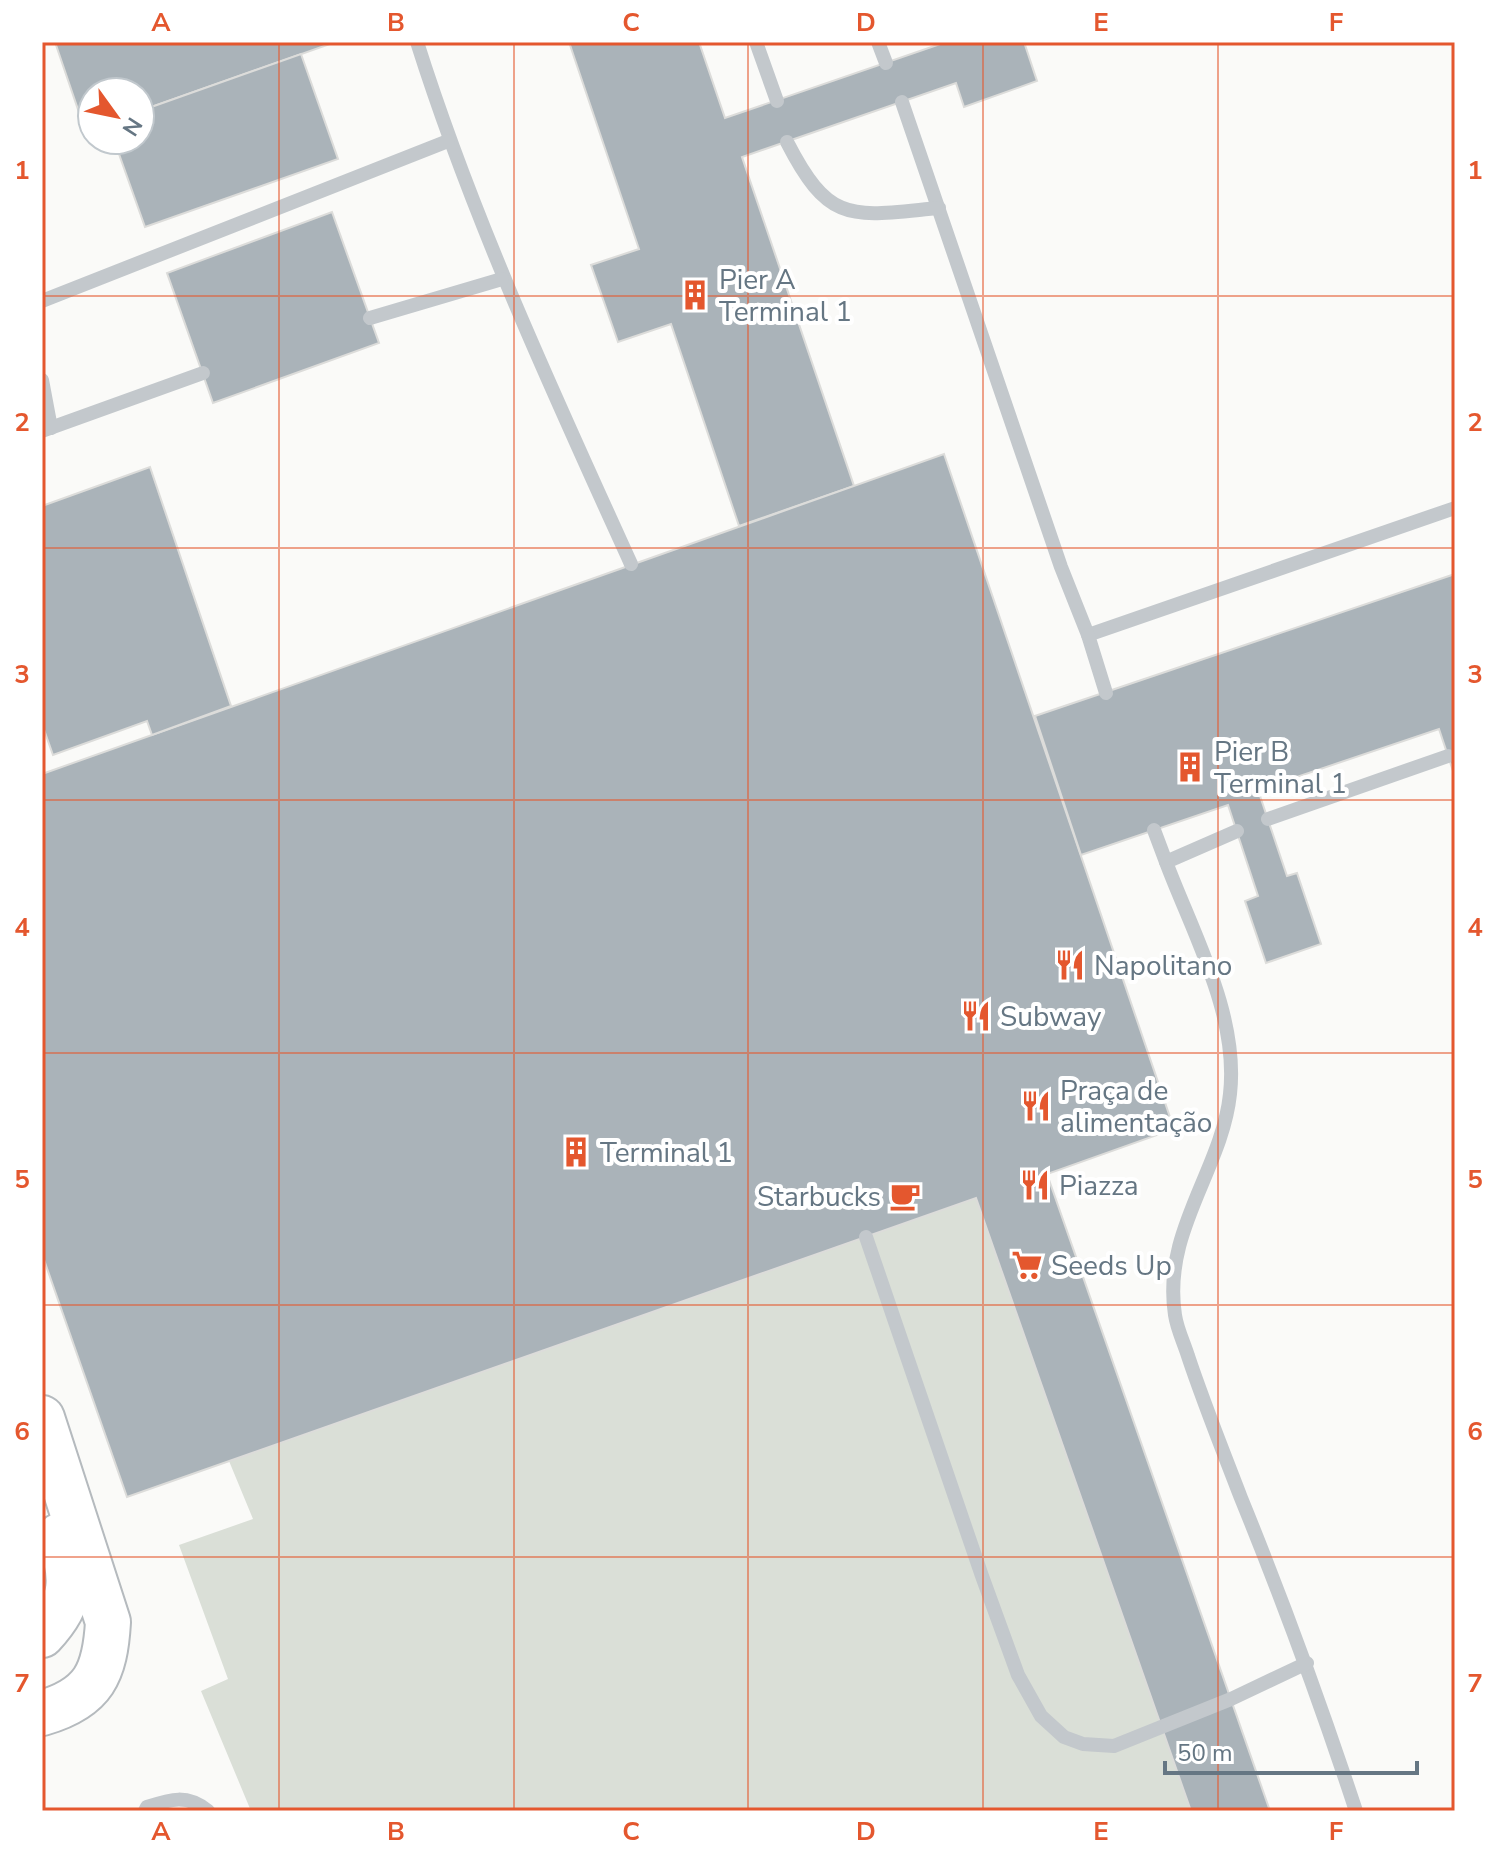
<svg xmlns="http://www.w3.org/2000/svg" width="1497" height="1853" viewBox="0 0 1497 1853" font-family="'Nunito Sans',sans-serif">
	<style>
		.grass { fill: #dadfd7 }
		.building { fill: #aab3b9; stroke: #dcdcda; stroke-width: 2 }
		.lines { fill: none; stroke-linecap: round; stroke-linejoin: round }
		.primary-casing { stroke: #b5babe; stroke-width: 48 }
		.lane { stroke: #c3c8cc; stroke-width: 14 }
		.primary { stroke: #fff; stroke-width: 44 }
		.grid { fill: none; stroke: #e4572e; stroke-width: 2; stroke-opacity: 0.55 }
		.labels { text-anchor: middle; stroke-width: 8; stroke-linejoin: round; paint-order: stroke }
		.poi-label { font-size: 28px; fill: #657683; stroke: #fff; text-anchor: start }
		.neatline { fill: none; stroke: #e4572e; stroke-width: 3 }
		.grid-label { font-size: 26px; text-anchor: middle; font-weight: bold; fill: #e4572e }
	</style>
	<rect width="100%" height="100%" fill="#fafaf8"/>
	<polygon class="grass" points="976,1198 1191,1811 251,1811 201,1691 228,1679 179,1545 253,1519 229,1461"/>
	<g class="building">
		<polygon points="55,42 329,42 330,44 140,111 140,92 92,92 92,128 85,130"/>
		<polygon points="569,42 699,42 725,118 946,42 1024,42 1037,81 964,107 956,83 742,157 854,486 739,526 671,324 618,342 591,265 639,249"/>
		<polygon points="301,54 338,159 145,227 114,140 140,140 140,111"/>
		<polygon points="332,212 379,343 213,403 167,273"/>
		<polygon points="944,454 1174,1129 1047,1174 1270,1811 1191,1811 976,1198 127,1497 42,1254 42,774"/>
		<polygon points="150,467 231,706 152,735 147,721 53,755 42,724 42,506"/>
		<polygon points="1455,574 1455,777 1439,729 1258,790 1287,876 1297,873 1321,944 1266,963 1245,901 1258,896 1228,805 1081,855 1035,716"/>
	</g>
	<g class="lines">
		<g class="primary-casing">
			<g id="primary">
				<path d="M42,1418L108,1622C105,1673 94,1698 42,1713"/>
				<path d="M42,1635C74,1601 74,1578 59,1536"/>
			</g>
		</g>
		<g class="lane">
			<path d="M417,42C474,222 553,392 631,564"/>
			<polyline points="756,42 777,101"/>
			<polyline points="878,42 886,63"/>
			<polyline points="902,102 1061,567 1088,635 1455,508"/>
			<path d="M787,142C830,226 852,216 939,208"/>
			<polyline points="42,301 448,141"/>
			<polyline points="370,318 502,279"/>
			<polyline points="42,380 51,428"/>
			<polyline points="42,431 203,373"/>
			<polyline points="1088,635 1106,693"/>
			<polyline points="1268,819 1448,756"/>
			<polyline points="1154,830 1166,862"/>
			<path d="M1237,831L1166,862C1193,934 1239,1015 1230,1094C1222,1170 1162,1231 1175,1315C1177,1329 1184,1343 1188,1356C1204,1404 1223,1451 1241,1498C1283,1601 1321,1705 1356,1811"/>
			<polyline points="866,1237 982,1576 1018,1675 1041,1716 1064,1737 1083,1744 1114,1746 1231,1699 1307,1663"/>
			<path d="M145,1811L147,1807C171,1799 187,1794 208,1811"/>
		</g>
		<use href="#primary" class="primary"/>
	</g>
	<path class="grid" d="M279,42V1811M514,42V1811M748,42V1811M983,42V1811M1218,42V1811M42,296H1455M42,548H1455M42,800H1455M42,1053H1455M42,1305H1455M42,1557H1455"/>
	<defs>
		<g id="building-bare" transform="scale(2.4)"><path d="M-4-6H4V6H1V3H-1V6H-4ZM-2.5-4.3h1.7v1.8h-1.7ZM.8-4.3h1.7v1.8H.8ZM-2.5-1h1.7V.8h-1.7ZM.8-1h1.7V.8H.8Z" fill="#e4572e" stroke="#fff" stroke-width="2.5" paint-order="stroke"/></g>
		<g id="restaurant-bare" transform="scale(2.4)"><path d="M-5-6h1v4h1v-4h1v4h1v-4h1v5L-1.5 .5V6h-2V.5L-5-1ZM5-6V6H3V1.5H1.5Q1.5-4 5-6Z" fill="#e4572e" stroke="#fff" stroke-width="2.5" paint-order="stroke"/></g>
		<g id="cafe-bare" transform="scale(2.4)"><path d="M-5.5-4.5H6V0H3Q3 3.5 0 3.5H-2.5Q-5.5 3.5-5.5 0ZM3-3.2v2h1.7v-2ZM-6 4.5H4V6H-6Z" fill="#e4572e" stroke="#fff" stroke-width="2.5" paint-order="stroke"/></g>
		<g id="supermarket-bare" transform="scale(2.4)"><path d="M-6-5.5h2.5l.6 2H6L4.5 2H-2.5L-4.4-4H-6ZM-1.5 3.2a1.3 1.3 0 1 0 .1 0ZM3 3.2a1.3 1.3 0 1 0 .1 0Z" fill="#e4572e" stroke="#fff" stroke-width="2.5" paint-order="stroke"/></g>
	</defs>
	<g fill-rule="evenodd">
		<use href="#building-bare" x="695" y="295"/>
		<use href="#building-bare" x="1190" y="767"/>
		<use href="#restaurant-bare" x="1070" y="965"/>
		<use href="#restaurant-bare" x="976" y="1016"/>
		<use href="#restaurant-bare" x="1036" y="1106"/>
		<use href="#building-bare" x="576" y="1152"/>
		<use href="#restaurant-bare" x="1035" y="1185"/>
		<use href="#cafe-bare" x="905" y="1196"/>
		<use href="#supermarket-bare" x="1027" y="1265"/>
	</g>
	<g class="labels">
		<g class="poi-label">
			<text x="719" y="289">Pier A<tspan x="719" dy="32">Terminal 1</tspan></text>
			<text x="1214" y="761">Pier B<tspan x="1214" dy="32">Terminal 1</tspan></text>
			<text x="1094" y="975">Napolitano</text>
			<text x="1000" y="1026">Subway</text>
			<text x="1060" y="1100">Praça de<tspan x="1060" dy="32">alimentação</tspan></text>
			<text x="600" y="1162">Terminal 1</text>
			<text x="1059" y="1195">Piazza</text>
			<text x="881" y="1206" text-anchor="end">Starbucks</text>
			<text x="1051" y="1275">Seeds Up</text>
		</g>
	</g>
	<rect width="1497" height="1853" fill="none" stroke="#ffffff" stroke-width="88"/>
	<g transform="translate(116 116) rotate(123)"><circle r="38" fill="#ffffff" stroke="#c1c8cd" stroke-width="2"/>
	<path d="M0-6L14 30L0 20L-14 30Z" fill="#e4572e"/>
	<text y="-12" font-size="22" font-weight="bold" text-anchor="middle" fill="#657683">N</text>
	</g>
	<path d="M1165 1761v12h252v-12" fill="none" stroke="#657683" stroke-width="4"/>
	<text x="1177" y="1761" font-size="24" fill="#657683" stroke="#ffffff" stroke-width="6" paint-order="stroke">50 m</text>
	<rect x="44" y="44" width="1409" height="1765" class="neatline"/>
	<g class="grid-label">
		<text x="161" y="31">A</text>
		<text x="396" y="31">B</text>
		<text x="631" y="31">C</text>
		<text x="866" y="31">D</text>
		<text x="1101" y="31">E</text>
		<text x="1336" y="31">F</text>
		<text x="22" y="179">1</text>
		<text x="1475" y="179">1</text>
		<text x="22" y="431">2</text>
		<text x="1475" y="431">2</text>
		<text x="22" y="683">3</text>
		<text x="1475" y="683">3</text>
		<text x="22" y="936">4</text>
		<text x="1475" y="936">4</text>
		<text x="22" y="1188">5</text>
		<text x="1475" y="1188">5</text>
		<text x="22" y="1440">6</text>
		<text x="1475" y="1440">6</text>
		<text x="22" y="1692">7</text>
		<text x="1475" y="1692">7</text>
		<text x="161" y="1840">A</text>
		<text x="396" y="1840">B</text>
		<text x="631" y="1840">C</text>
		<text x="866" y="1840">D</text>
		<text x="1101" y="1840">E</text>
		<text x="1336" y="1840">F</text>
	</g>
</svg>
